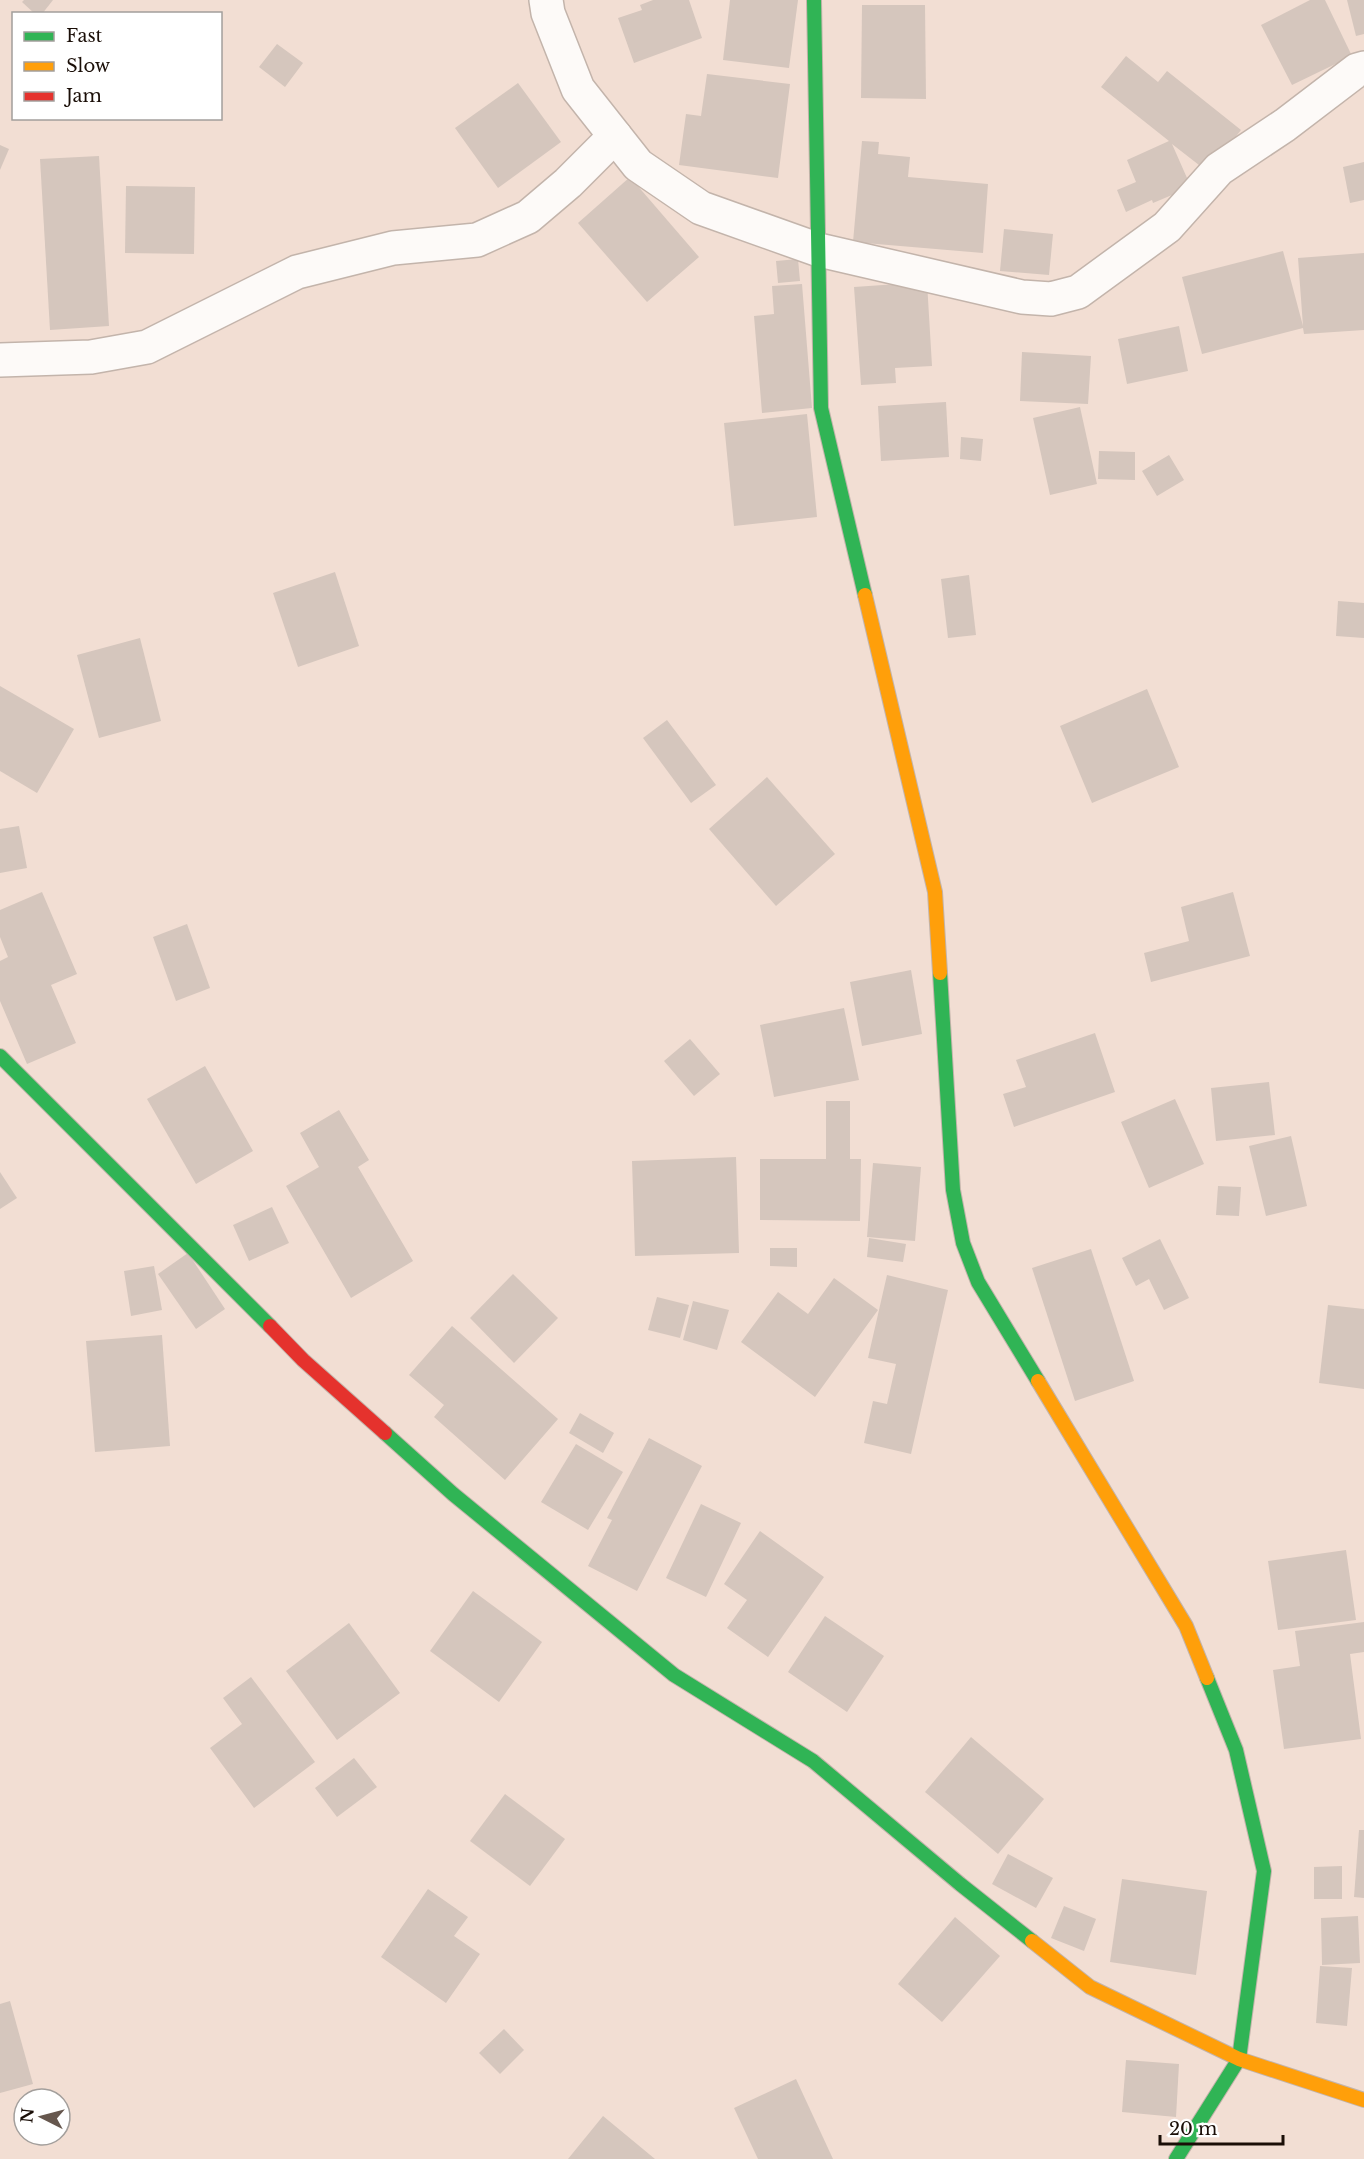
<svg xmlns="http://www.w3.org/2000/svg" width="1364" height="2159" viewBox="0 0 1364 2159" font-family="'Libre Baskerville',serif">
	<style>
		.building { fill: #d5c6bd }
		.lines { fill: none; stroke-linecap: round; stroke-linejoin: round }
		.street-casing { stroke: #c3b4ab; stroke-width: 36 }
		.fast-casing { stroke: #c3b4ab; stroke-width: 16 }
		.slow-casing { stroke: #c3b4ab; stroke-width: 16 }
		.jam-casing { stroke: #c3b4ab; stroke-width: 16 }
		.street { stroke: #fdfaf8; stroke-width: 33 }
		.fast { stroke: #30b455; stroke-width: 14 }
		.slow { stroke: #ff9f0a; stroke-width: 14 }
		.jam { stroke: #e5322d; stroke-width: 14 }
	</style>
	<rect width="100%" height="100%" fill="#f2ded3"/>
	<g class="building">
		<polygon points="24,0 53,0 42,14 35,14 22,2"/>
		<polygon points="653,0 689,0 702,38 634,63 618,18 642,10 640,5"/>
		<polygon points="730,0 798,0 789,68 723,60"/>
		<polygon points="1310,0 1325,0 1352,56 1292,85 1261,25"/>
		<polygon points="1347,0 1364,0 1364,34 1356,36"/>
		<polygon points="862,5 925,5 926,99 861,98"/>
		<polygon points="277,44 303,63 285,87 259,67"/>
		<polygon points="1126,56 1158,82 1167,71 1241,130 1208,172 1172,144 1191,187 1153,203 1152,200 1126,212 1117,190 1136,182 1127,160 1169,141 1101,87"/>
		<polygon points="707,74 790,84 778,178 679,165 686,114 701,116"/>
		<polygon points="518,83 561,142 498,188 455,128"/>
		<polygon points="862,141 879,142 878,154 910,157 908,177 988,184 983,253 853,242"/>
		<polygon points="0,145 9,149 0,170"/>
		<polygon points="99,156 109,326 50,330 40,159"/>
		<polygon points="1364,162 1364,200 1350,203 1343,167"/>
		<polygon points="630,177 699,257 647,302 578,223"/>
		<polygon points="126,186 195,187 194,254 125,253"/>
		<polygon points="1004,229 1053,234 1049,275 1000,271"/>
		<polygon points="1283,251 1303,326 1298,258 1364,253 1364,330 1304,334 1303,328 1202,354 1182,277"/>
		<polygon points="798,259 800,281 778,283 776,261"/>
		<polygon points="927,282 932,366 895,368 896,383 861,385 854,287"/>
		<polygon points="802,284 812,408 762,413 754,316 774,314 772,286"/>
		<polygon points="1179,326 1188,371 1127,384 1118,339"/>
		<polygon points="1022,352 1091,356 1088,404 1020,401"/>
		<polygon points="946,402 949,457 881,461 878,406"/>
		<polygon points="1080,407 1097,484 1050,495 1033,418"/>
		<polygon points="807,414 817,517 734,526 724,423"/>
		<polygon points="961,437 983,439 981,461 960,459"/>
		<polygon points="1099,451 1135,452 1135,480 1098,479"/>
		<polygon points="1169,455 1184,480 1157,496 1142,471"/>
		<polygon points="335,572 359,646 298,667 273,593"/>
		<polygon points="969,575 976,635 948,638 941,579"/>
		<polygon points="1338,601 1364,603 1364,638 1336,636"/>
		<polygon points="140,638 161,721 99,738 77,655"/>
		<polygon points="0,686 74,729 37,793 0,771"/>
		<polygon points="1147,689 1179,767 1092,803 1060,726"/>
		<polygon points="667,720 716,785 691,803 643,738"/>
		<polygon points="767,777 835,854 776,906 709,829"/>
		<polygon points="19,826 27,868 0,873 0,829"/>
		<polygon points="42,892 77,974 51,985 76,1043 27,1064 0,1001 0,961 8,957 0,937 0,910"/>
		<polygon points="1233,892 1250,956 1151,982 1144,953 1189,941 1181,907"/>
		<polygon points="187,924 210,988 176,1001 153,937"/>
		<polygon points="911,970 922,1034 862,1046 850,982"/>
		<polygon points="844,1008 859,1080 774,1097 760,1025"/>
		<polygon points="1095,1033 1115,1092 1014,1127 1003,1094 1026,1087 1016,1060"/>
		<polygon points="690,1039 720,1074 694,1096 664,1061"/>
		<polygon points="205,1066 253,1151 196,1184 147,1099"/>
		<polygon points="1269,1082 1275,1135 1216,1141 1211,1088"/>
		<polygon points="1175,1099 1204,1164 1149,1188 1121,1122"/>
		<polygon points="826,1101 850,1101 850,1159 861,1159 860,1221 760,1220 760,1159 826,1159"/>
		<polygon points="339,1110 369,1160 358,1167 413,1261 351,1298 286,1186 319,1167 300,1133"/>
		<polygon points="1291,1136 1307,1206 1266,1216 1249,1146"/>
		<polygon points="736,1157 739,1253 635,1256 632,1161"/>
		<polygon points="873,1163 921,1167 915,1241 867,1237"/>
		<polygon points="0,1172 17,1198 0,1209"/>
		<polygon points="1218,1186 1241,1187 1239,1216 1216,1215"/>
		<polygon points="272,1207 289,1243 249,1261 233,1225"/>
		<polygon points="869,1238 906,1244 903,1262 867,1257"/>
		<polygon points="1160,1239 1189,1298 1164,1310 1149,1279 1136,1286 1122,1258"/>
		<polygon points="770,1248 797,1248 797,1267 770,1266"/>
		<polygon points="1091,1249 1134,1381 1075,1401 1032,1268"/>
		<polygon points="188,1253 225,1309 196,1329 158,1274"/>
		<polygon points="154,1266 162,1310 131,1316 124,1271"/>
		<polygon points="513,1274 558,1318 514,1363 470,1318"/>
		<polygon points="887,1275 948,1290 911,1454 864,1443 873,1401 887,1404 896,1364 868,1358"/>
		<polygon points="834,1278 878,1310 815,1397 741,1342 778,1292 808,1314"/>
		<polygon points="657,1297 689,1305 680,1338 648,1330"/>
		<polygon points="693,1301 729,1310 717,1350 683,1340"/>
		<polygon points="1328,1305 1364,1309 1364,1389 1319,1383"/>
		<polygon points="452,1326 558,1419 505,1480 434,1417 444,1405 409,1375"/>
		<polygon points="162,1335 170,1446 95,1452 86,1341"/>
		<polygon points="580,1413 614,1433 603,1453 569,1433"/>
		<polygon points="649,1438 702,1466 637,1591 588,1566 612,1520 607,1518"/>
		<polygon points="576,1444 623,1472 588,1530 541,1502"/>
		<polygon points="701,1504 741,1523 706,1597 666,1578"/>
		<polygon points="760,1531 824,1577 768,1657 727,1628 747,1600 724,1584"/>
		<polygon points="1346,1550 1356,1620 1278,1630 1268,1561"/>
		<polygon points="473,1591 542,1642 499,1702 430,1651"/>
		<polygon points="825,1616 884,1656 847,1712 788,1672"/>
		<polygon points="1364,1622 1364,1652 1350,1654 1361,1739 1284,1749 1273,1670 1300,1666 1295,1631"/>
		<polygon points="349,1623 400,1693 337,1740 286,1671"/>
		<polygon points="251,1677 315,1762 254,1808 210,1748 242,1724 223,1698"/>
		<polygon points="971,1737 1044,1799 998,1854 925,1792"/>
		<polygon points="354,1758 377,1787 337,1817 315,1788"/>
		<polygon points="505,1794 565,1839 530,1886 470,1841"/>
		<polygon points="1359,1830 1364,1830 1364,1898 1354,1897"/>
		<polygon points="1008,1854 1053,1878 1036,1908 992,1884"/>
		<polygon points="1342,1866 1342,1899 1314,1899 1314,1867"/>
		<polygon points="1122,1879 1207,1891 1196,1975 1110,1962"/>
		<polygon points="428,1889 468,1917 454,1936 480,1954 446,2003 381,1957"/>
		<polygon points="1064,1906 1096,1919 1084,1951 1051,1938"/>
		<polygon points="1358,1916 1360,1963 1322,1965 1321,1918"/>
		<polygon points="955,1917 1000,1956 942,2022 898,1984"/>
		<polygon points="1320,1966 1352,1968 1347,2026 1316,2023"/>
		<polygon points="10,2001 33,2084 0,2093 0,2004"/>
		<polygon points="504,2029 524,2050 500,2074 479,2053"/>
		<polygon points="1126,2060 1179,2064 1176,2117 1122,2112"/>
		<polygon points="796,2079 833,2159 758,2159 734,2108"/>
		<polygon points="603,2116 655,2159 568,2159"/>
	</g>
	<g class="lines">
		<g class="street-casing">
			<g id="street">
				<polyline points="546,0 548,13 578,89 638,165 701,208 819,250 1022,297 1051,299 1078,292 1167,227 1219,169 1285,125 1357,70 1364,68"/>
				<polyline points="0,360 91,357 147,347 297,272 393,248 477,240 528,217 568,183 615,136"/>
			</g>
		</g>
		<g class="fast-casing">
			<g id="fast">
				<polyline points="814,0 821,408 865,595"/>
				<polyline points="940,973 953,1190 963,1243 978,1282 1038,1381"/>
				<polyline points="0,1056 270,1326"/>
				<polyline points="385,1433 453,1494 674,1675 813,1761 960,1884 1032,1941"/>
				<polyline points="1176,2159 1239,2059 1264,1871 1236,1750 1207,1678"/>
			</g>
		</g>
		<g class="slow-casing">
			<g id="slow">
				<polyline points="865,595 935,892 940,973"/>
				<polyline points="1038,1381 1186,1626 1207,1678"/>
				<polyline points="1032,1941 1090,1987 1239,2059 1364,2100"/>
			</g>
		</g>
		<g class="jam-casing">
			<polyline id="jam" points="270,1326 303,1360 385,1433"/>
		</g>
		<use href="#street" class="street"/>
		<use href="#fast" class="fast"/>
		<use href="#slow" class="slow"/>
		<use href="#jam" class="jam"/>
	</g>
	<rect x="12" y="12" width="210" height="108" fill="#ffffff" stroke="#a39f9c" stroke-width="1.5"/>
	<rect x="24" y="32" width="30" height="9" fill="#30b455" stroke="#a39f9c" stroke-width="1.5"/>
	<text x="66" y="42" font-size="18" fill="#1a0e07">Fast</text>
	<rect x="24" y="62" width="30" height="9" fill="#ff9f0a" stroke="#a39f9c" stroke-width="1.5"/>
	<text x="66" y="72" font-size="18" fill="#1a0e07">Slow</text>
	<rect x="24" y="92" width="30" height="9" fill="#e5322d" stroke="#a39f9c" stroke-width="1.5"/>
	<text x="66" y="102" font-size="18" fill="#1a0e07">Jam</text>
	<g transform="translate(42 2117) rotate(276)"><circle r="28" fill="#ffffff" stroke="#a39f9c" stroke-width="1.5"/>
	<path d="M0-4.5L10 22L0 15L-10 22Z" fill="#66574e"/>
	<text y="-9" font-size="16" font-weight="bold" text-anchor="middle" fill="#1a0e07">N</text>
	</g>
	<path d="M1160 2135v9h123v-9" fill="none" stroke="#1a0e07" stroke-width="3"/>
	<text x="1169" y="2135" font-size="18" fill="#1a0e07" stroke="#ffffff" stroke-width="4.5" paint-order="stroke">20 m</text>
</svg>
